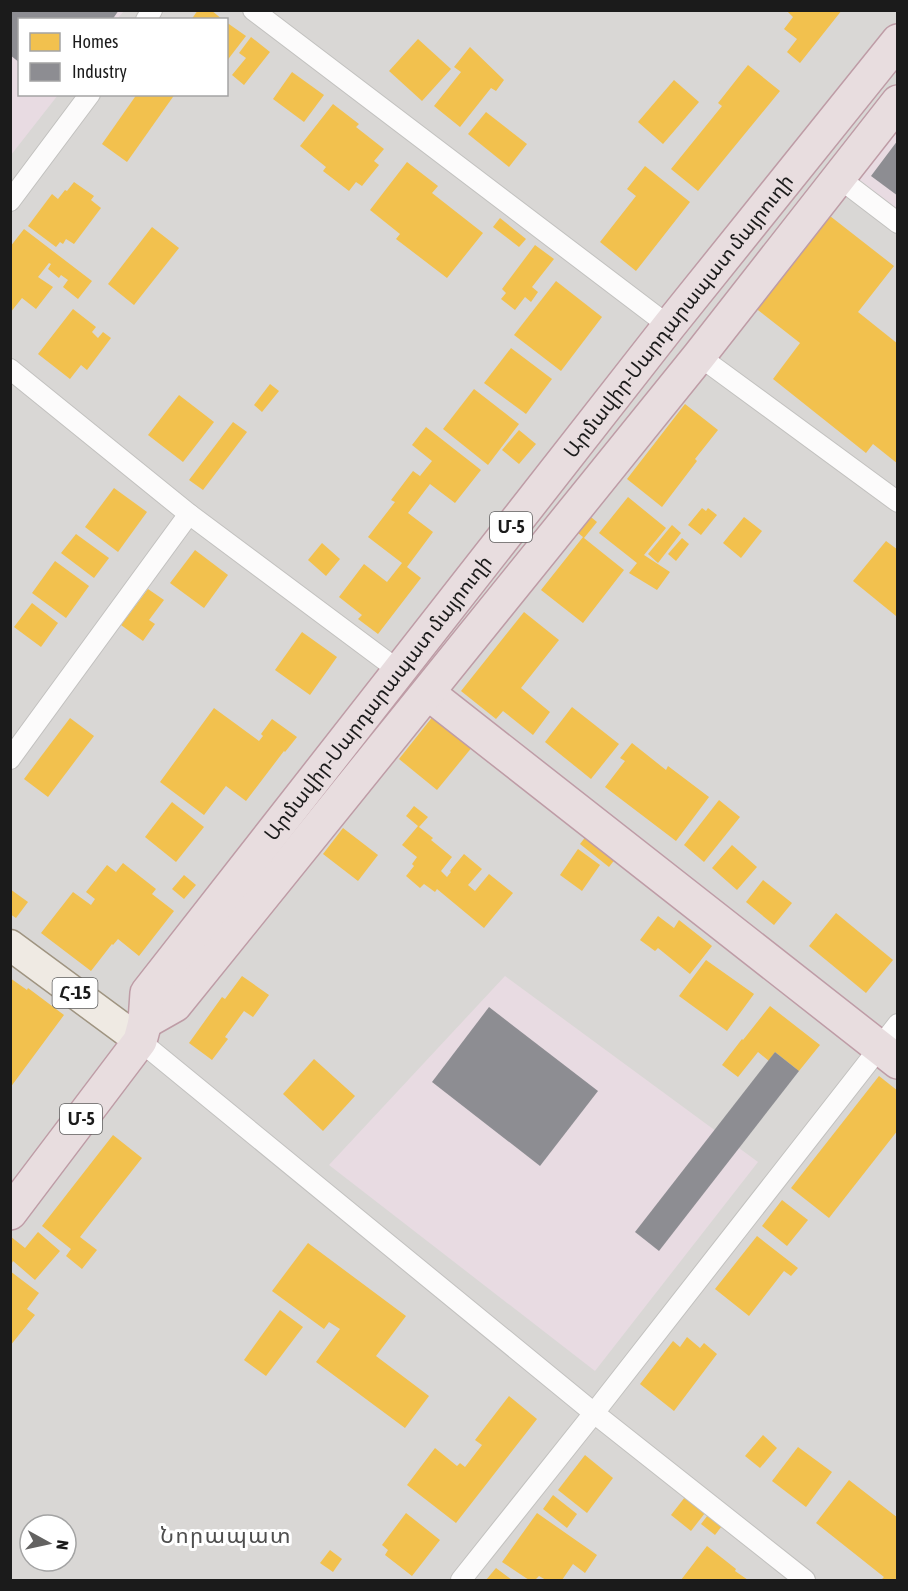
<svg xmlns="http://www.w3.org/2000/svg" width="908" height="1591" viewBox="0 0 908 1591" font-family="'Asap Condensed','Noto Sans Armenian',sans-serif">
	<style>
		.residential { fill: #d9d7d5; fill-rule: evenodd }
		.industrial { fill: #e8dbe2 }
		.homes { fill: #f2c14e }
		.industry { fill: #8d8d92 }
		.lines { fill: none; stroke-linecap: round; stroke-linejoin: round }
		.street-casing { stroke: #c2c1bf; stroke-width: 22 }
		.primary-casing { stroke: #9f9481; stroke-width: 33 }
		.highway-casing { stroke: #be9ca6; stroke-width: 36 }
		.street { stroke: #fcfbfb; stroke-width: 20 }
		.primary { stroke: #efeae3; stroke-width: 30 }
		.highway { stroke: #e8dddf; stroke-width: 33 }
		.labels { text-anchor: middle; stroke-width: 6; stroke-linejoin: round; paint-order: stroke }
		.shield { fill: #fff; stroke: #5f5f5f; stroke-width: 1.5 }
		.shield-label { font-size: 18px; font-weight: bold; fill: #1b1b1b }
		.street-label { font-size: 20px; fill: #1b1b1b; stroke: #fff }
		.quarter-label { font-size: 22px; letter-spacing: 1.5px; fill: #4e4e4e; stroke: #fff }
	</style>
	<rect width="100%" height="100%" fill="#eae7e3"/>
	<path class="residential" d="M11,11H897V1580H11ZM20,20H226V94H20ZM30,1525H66V1561H30Z"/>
	<g class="industrial">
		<polygon points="11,11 124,11 117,19 20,20 20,94 58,95 11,155"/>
		<polygon points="897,114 897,212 849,175"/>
		<polygon points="505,976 758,1162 595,1371 329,1165"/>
	</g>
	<g class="homes">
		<polygon points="198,10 211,10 223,20 191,20"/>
		<polygon points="786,10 842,10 800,63 787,52 797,39 784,29 793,17"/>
		<polygon points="226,22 246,36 226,62"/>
		<polygon points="251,37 270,52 244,85 232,75 246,58 239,53"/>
		<polygon points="418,39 451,69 422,101 389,71"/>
		<polygon points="470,47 504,80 496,91 491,88 460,127 434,106 461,72 454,67"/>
		<polygon points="748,65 780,91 698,191 671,169 722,106 718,103"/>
		<polygon points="292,72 324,95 304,122 273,99"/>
		<polygon points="674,80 699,102 663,144 638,122"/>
		<polygon points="137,94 175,94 127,162 102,144"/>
		<polygon points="333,104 359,124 356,127 384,149 374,161 379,165 362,186 356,182 349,191 323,171 326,167 300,146"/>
		<polygon points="486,112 527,144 509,167 468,134"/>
		<polygon points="407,162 438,186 432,193 483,233 447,278 396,239 400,234 370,210"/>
		<polygon points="645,166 690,202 636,271 600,242 636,196 627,189"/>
		<polygon points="74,182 94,196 91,200 101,208 74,244 66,239 63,244 60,242 56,247 28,226 52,194 58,199 65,190 67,191"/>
		<polygon points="830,216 894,266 858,312 898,344 898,413 896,415 898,416 898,464 873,444 866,453 773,379 800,343 754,307 785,268 788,270"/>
		<polygon points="500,218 526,239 519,247 493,227"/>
		<polygon points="152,227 179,248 134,305 108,284"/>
		<polygon points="24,229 92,281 78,299 63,287 68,280 61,275 59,278 48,269 51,264 49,263 38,277 53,287 36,309 22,298 10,313 10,247"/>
		<polygon points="535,245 554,259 532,287 538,292 531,302 525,297 515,310 501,299 506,293 502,289"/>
		<polygon points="556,281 602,317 561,371 514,335"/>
		<polygon points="73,309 96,327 92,332 98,338 103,332 111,338 87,370 81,365 70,379 38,354"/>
		<polygon points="511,348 552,379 526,414 484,383"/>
		<polygon points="270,384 279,391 262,412 254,405"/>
		<polygon points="474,389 519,424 488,465 443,429"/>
		<polygon points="179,395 214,422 183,462 148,435"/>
		<polygon points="685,404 718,430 695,459 697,461 662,507 627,479"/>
		<polygon points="233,422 247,432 203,490 189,480"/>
		<polygon points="426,427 481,470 455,503 430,484 408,513 433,532 407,567 421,578 378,634 358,619 362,615 339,597 364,564 387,582 402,563 368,537 395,502 391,500 413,471 420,476 432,461 412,445"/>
		<polygon points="519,430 536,444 519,464 502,450"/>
		<polygon points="114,488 147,512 118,552 85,527"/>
		<polygon points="628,497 666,528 644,555 670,572 657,590 629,573 637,563 599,533"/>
		<polygon points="702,508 706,511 708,508 717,515 701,535 688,525"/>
		<polygon points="581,509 597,522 584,538 624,570 583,623 541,590 583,537 568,525"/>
		<polygon points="744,517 762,531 741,558 723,543"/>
		<polygon points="672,525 681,533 658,563 648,554"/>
		<polygon points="76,534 109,558 94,578 61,553"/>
		<polygon points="682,538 689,544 676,561 668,554"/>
		<polygon points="886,541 898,550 898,614 896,616 853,581"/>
		<polygon points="322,543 340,559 326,576 308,560"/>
		<polygon points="195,550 228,575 204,608 170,583"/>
		<polygon points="55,561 89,586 66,618 32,593"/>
		<polygon points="148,589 164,600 149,620 155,624 143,641 121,625"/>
		<polygon points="32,603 58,623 41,647 14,627"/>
		<polygon points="524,612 559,640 521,688 550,712 533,735 503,711 496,719 461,691"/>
		<polygon points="302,632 337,657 310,695 275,670"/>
		<polygon points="572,707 619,744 591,779 545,742"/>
		<polygon points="214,708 259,741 263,736 261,734 272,719 297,737 285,752 284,751 246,801 226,786 204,815 160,782"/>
		<polygon points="434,715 473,746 437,790 399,759"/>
		<polygon points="70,718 94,736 48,797 24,779"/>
		<polygon points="632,743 666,770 668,766 709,797 676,841 605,787 625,761 620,758"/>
		<polygon points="719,800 740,817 704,862 684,845"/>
		<polygon points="172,802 204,827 176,862 145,837"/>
		<polygon points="414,806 428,817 419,827 433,838 431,840 452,857 441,871 447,877 451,872 450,871 464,854 482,869 468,885 475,891 489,874 513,893 484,928 437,889 435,892 424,884 420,888 406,876 414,866 412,864 417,857 402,845 418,826 406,816"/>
		<polygon points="343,828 378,855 358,881 323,854"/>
		<polygon points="587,835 616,858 609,867 580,844"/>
		<polygon points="732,845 757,867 737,890 712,868"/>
		<polygon points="578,849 600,865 582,891 560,875"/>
		<polygon points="123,863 156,889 152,894 174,911 139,956 118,939 113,945 112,944 91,971 41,933 73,892 91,905 95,899 86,892 107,865 116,872"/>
		<polygon points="184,875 196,885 184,899 172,889"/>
		<polygon points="763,880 792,903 774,925 746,902"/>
		<polygon points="10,889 28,902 16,918 10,914"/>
		<polygon points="836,913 893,960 866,993 809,946"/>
		<polygon points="658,916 674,928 679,920 712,946 690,974 658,948 655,951 640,940"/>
		<polygon points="706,960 754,994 727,1031 679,996"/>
		<polygon points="242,976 269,995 253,1017 244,1011 225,1037 228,1039 212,1060 189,1043 222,997 225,999"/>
		<polygon points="10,978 27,990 28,988 64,1015 10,1088"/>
		<polygon points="770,1006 820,1045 799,1071 775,1052 769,1061 758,1052 738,1077 722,1065 742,1039 743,1040"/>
		<polygon points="314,1059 355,1096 323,1131 283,1094"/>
		<polygon points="879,1076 898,1091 898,1130 829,1218 791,1188"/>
		<polygon points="113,1135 142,1158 80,1237 97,1250 82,1269 66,1256 71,1249 42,1226"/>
		<polygon points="782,1200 808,1220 787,1246 762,1226"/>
		<polygon points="38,1232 60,1251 35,1280 13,1261 12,1263 10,1262 10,1236 25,1248"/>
		<polygon points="757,1236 798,1268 791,1276 784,1271 749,1316 715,1289"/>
		<polygon points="308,1243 406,1316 376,1356 429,1396 405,1428 316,1362 340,1329 329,1322 324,1329 272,1291"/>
		<polygon points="10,1271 39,1293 27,1309 35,1315 10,1346"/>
		<polygon points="280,1310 303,1327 266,1376 244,1360"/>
		<polygon points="687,1337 700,1348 704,1343 717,1354 674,1411 640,1384 673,1341 680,1347"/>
		<polygon points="509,1396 537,1419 456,1523 407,1485 435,1448 457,1466 460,1463 465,1467 482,1445 475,1440"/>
		<polygon points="763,1435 777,1448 760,1468 745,1456"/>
		<polygon points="798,1447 832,1472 806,1507 772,1481"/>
		<polygon points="585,1455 613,1478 587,1513 558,1490"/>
		<polygon points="849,1480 898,1518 898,1580 881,1580 884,1577 816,1523"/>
		<polygon points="553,1495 577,1514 567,1528 543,1509"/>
		<polygon points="685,1497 705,1513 691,1531 671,1515"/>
		<polygon points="711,1511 725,1522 715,1535 701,1524"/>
		<polygon points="406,1513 440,1540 412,1576 385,1555 388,1550 382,1545"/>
		<polygon points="537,1513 597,1555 585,1573 573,1564 562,1580 546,1580 539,1576 535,1580 529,1580 502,1562"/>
		<polygon points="707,1546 736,1569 735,1571 748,1580 681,1580"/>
		<polygon points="330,1550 342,1559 333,1572 320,1563"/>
		<polygon points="496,1568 512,1580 486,1580"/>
	</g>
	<g class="industry">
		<polygon points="10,10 119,10 112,20 20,20 20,63 10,55"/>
		<polygon points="898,140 898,196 871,176"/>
		<polygon points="489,1007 598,1091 540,1166 432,1082"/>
		<polygon points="775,1052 799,1071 659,1251 635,1232"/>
	</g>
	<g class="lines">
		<g class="street-casing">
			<g id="street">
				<polyline points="253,10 669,326"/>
				<polyline points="146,20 152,10"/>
				<polyline points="839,178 898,223"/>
				<polyline points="10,201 90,94"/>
				<polyline points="699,356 898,502"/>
				<polyline points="10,369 189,514 398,670"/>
				<polyline points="10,759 189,514"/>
				<polyline points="140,1041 594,1413 805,1580"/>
				<polyline points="461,1580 594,1413 898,1024"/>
			</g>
		</g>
		<g class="primary-casing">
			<polyline id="primary" points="10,945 140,1041"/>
		</g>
		<g class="highway-casing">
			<g id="highway">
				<polyline points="428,693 898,1062"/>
				<polyline points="145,1022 175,1005 699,356 898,102"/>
				<path id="s1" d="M10,1213L140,1041L145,1022L147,993L669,326L898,41"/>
			</g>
		</g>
		<use href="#street" class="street"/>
		<use href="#primary" class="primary"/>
		<use href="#highway" class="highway"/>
	</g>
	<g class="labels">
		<g class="shield">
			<rect x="490" y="512" width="42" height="30" rx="4.5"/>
			<rect x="52.5" y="978" width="45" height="30" rx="4.5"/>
			<rect x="60" y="1104" width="42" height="30" rx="4.5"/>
		</g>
		<g class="shield-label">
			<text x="511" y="533">Մ-5</text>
			<text x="75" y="999">Հ-15</text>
			<text x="81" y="1125">Մ-5</text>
		</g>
		<g class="street-label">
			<text dy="7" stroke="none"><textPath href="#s1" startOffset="1125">Արմավիր-Սարդարապատ մայրուղի</textPath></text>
			<text dy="7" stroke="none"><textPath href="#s1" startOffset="639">Արմավիր-Սարդարապատ մայրուղի</textPath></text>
		</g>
		<g class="quarter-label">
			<text x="226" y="1543">Նորապատ</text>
		</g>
	</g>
	<rect width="908" height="1591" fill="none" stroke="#1b1b1b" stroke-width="24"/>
	<rect x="18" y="18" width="210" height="78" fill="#ffffff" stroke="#a4a4a4" stroke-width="1.5"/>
	<rect x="30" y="33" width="30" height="18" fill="#f2c14e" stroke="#a4a4a4" stroke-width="1.5"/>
	<text x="72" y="48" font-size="18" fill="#1b1b1b">Homes</text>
	<rect x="30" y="63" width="30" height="18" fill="#8d8d92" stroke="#a4a4a4" stroke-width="1.5"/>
	<text x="72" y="78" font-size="18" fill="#1b1b1b">Industry</text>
	<g transform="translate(48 1543) rotate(98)"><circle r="28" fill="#ffffff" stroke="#a4a4a4" stroke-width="1.5"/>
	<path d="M0-4.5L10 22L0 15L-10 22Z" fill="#636261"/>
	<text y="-9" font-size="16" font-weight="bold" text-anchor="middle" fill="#1b1b1b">N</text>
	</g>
</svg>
